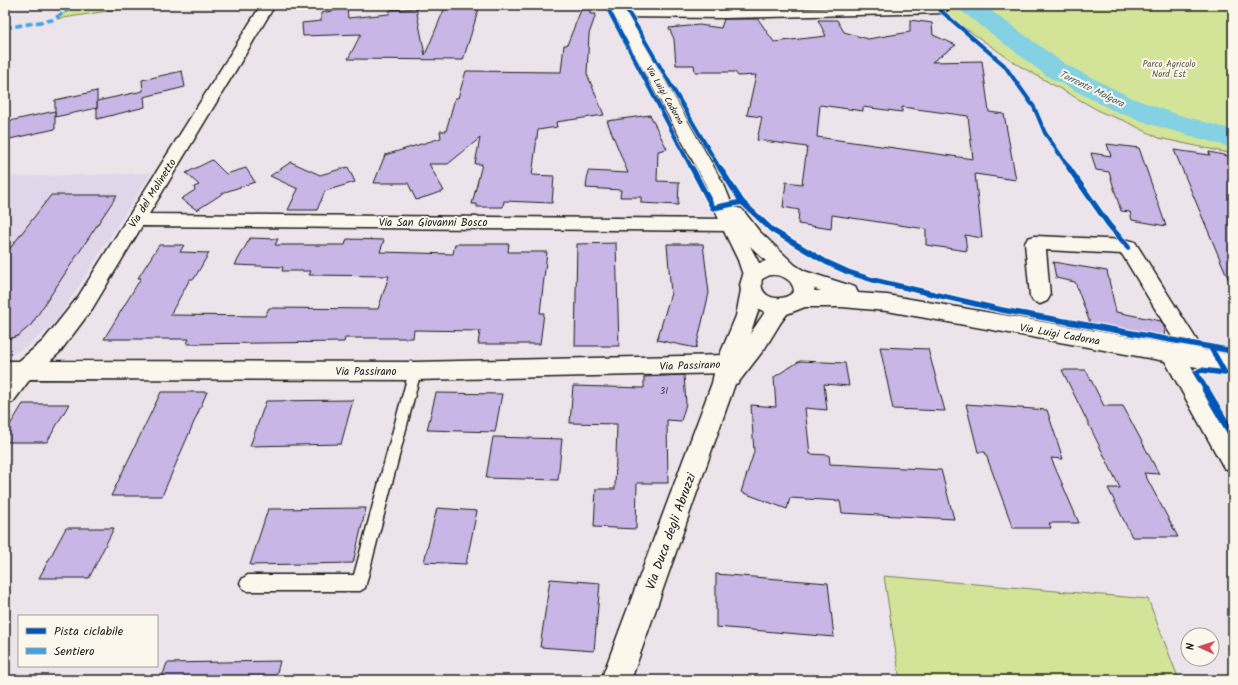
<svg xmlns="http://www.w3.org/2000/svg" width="1238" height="685" viewBox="0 0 1238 685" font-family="Kalam,sans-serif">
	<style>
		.built { fill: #e1d6e9 }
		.green { fill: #d3e498; stroke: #78805a }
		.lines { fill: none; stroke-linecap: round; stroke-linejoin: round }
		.river { fill: #83d1e2; fill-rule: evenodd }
		.building { fill: #c8b6e6; stroke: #1c1c1c; fill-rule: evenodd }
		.lane-casing { stroke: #1c1c1c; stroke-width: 3 }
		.street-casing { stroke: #1c1c1c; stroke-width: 3 }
		.secondary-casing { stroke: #1c1c1c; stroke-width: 3 }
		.lane { fill: #fbf7ec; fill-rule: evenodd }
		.street { fill: #fbf7ec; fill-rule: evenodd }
		.secondary { fill: #fbf7ec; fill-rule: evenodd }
		.quiet { stroke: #3da2ea; stroke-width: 3.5; stroke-dasharray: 7 3.5; stroke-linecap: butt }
		.cycleway-far2-casing { stroke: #fbf7ec; stroke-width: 5.5 }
		.cycleway-far1-casing { stroke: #fbf7ec; stroke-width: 8 }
		.cycleway-casing { stroke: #fbf7ec; stroke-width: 10 }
		.cycleway-far2 { stroke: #0057b8; stroke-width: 4 }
		.cycleway-far1 { stroke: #0057b8; stroke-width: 5.5 }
		.cycleway { stroke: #0057b8; stroke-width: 8 }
		.labels { text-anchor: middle; stroke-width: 4; stroke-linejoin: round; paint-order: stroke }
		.far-park-label { font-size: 9px; fill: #535841; stroke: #fbf7ec }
		.far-street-label { font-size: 9px; fill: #1c1c1c; stroke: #fbf7ec }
		.number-label { font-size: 9px; fill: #47424e }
		.far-water-label { font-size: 10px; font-style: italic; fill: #405b61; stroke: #fbf7ec }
		.street-label { font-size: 11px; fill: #1c1c1c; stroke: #fbf7ec }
		.near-street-label { font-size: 13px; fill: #1c1c1c; stroke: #fbf7ec }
	</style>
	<rect width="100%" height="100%" fill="#ece4ea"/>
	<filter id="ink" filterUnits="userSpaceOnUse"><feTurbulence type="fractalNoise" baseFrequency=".025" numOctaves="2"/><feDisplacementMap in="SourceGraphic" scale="8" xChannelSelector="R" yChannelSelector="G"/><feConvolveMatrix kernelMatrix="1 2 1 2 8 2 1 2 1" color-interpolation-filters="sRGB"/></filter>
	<g filter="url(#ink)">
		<polygon class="built" points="151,173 58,319 43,334 25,348 5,357 5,177"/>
		<g class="green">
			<polygon points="75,5 145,5 57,19"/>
			<polygon points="932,5 1233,5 1233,154 1159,138 1125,121 1103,113 1018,65"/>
			<polygon points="884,576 1148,599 1179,680 900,680"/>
		</g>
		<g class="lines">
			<polygon class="river" points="956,5 983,5 1065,64 1132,98 1173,113 1233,130 1233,148 1153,125 1112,110 1047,76 960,10"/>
		</g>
		<g class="building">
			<polygon points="446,5 480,5 463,60 348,59 361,34 303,36 302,23 321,21 321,13 347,8 348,18 389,14 390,10 416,8 425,55"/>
			<polygon points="583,5 590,5 590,14 596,14 589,34 587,74 604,115 556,122 557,127 538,130 532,175 554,176 552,203 504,201 503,207 477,207 477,204 472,204 482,164 475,164 480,138 448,164 429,164 444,191 416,200 408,183 374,183 385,155 441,138 440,131 446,131 455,98 458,98 466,71 561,72 564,45 567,45"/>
			<path d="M724,19H758L774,42L826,36L818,20H837L844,32L868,39L910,32V20L932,23L933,35L956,45L932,62L982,61L989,112L1004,114L1016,180L975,174L982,238L965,235L967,251L926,245V229L832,215L831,229L798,224L799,210L783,207L786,182L802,184L807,147L757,140L762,117L747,115L756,75L738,76L735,72H695L694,65H676L674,39L669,28L699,25L721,28ZM820,105L863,111V107L902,112V107L968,116L973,159L817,137Z"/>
			<polygon points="182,71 185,87 144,97 145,107 97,119 97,101 143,91 142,80"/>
			<polygon points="97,91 97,108 55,117 55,100"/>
			<polygon points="55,111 55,129 5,140 5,122"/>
			<polygon points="650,115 667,149 658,151 657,181 679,182 678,205 641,203 641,197 620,197 621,190 586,188 588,171 628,173 607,121"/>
			<polygon points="1107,144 1139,148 1166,226 1132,220 1130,212 1121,211 1109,172 1096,170 1091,153 1111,156"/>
			<polygon points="1174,150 1210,155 1209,152 1233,157 1233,290"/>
			<polygon points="212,160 226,174 246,168 255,182 225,192 197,210 181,199 195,190 194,187 199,185 186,173"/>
			<polygon points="291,162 320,175 348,167 355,182 325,191 317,210 288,210 298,189 270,176"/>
			<polygon points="51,195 117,195 31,325 18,336 5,340 5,255"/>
			<polygon points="250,238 278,239 275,245 345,245 347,239 384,240 380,252 453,254 455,244 509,244 508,252 547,252 540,313 544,313 540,344 478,344 480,331 414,330 413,338 345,338 344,342 187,344 189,339 104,339 141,278 138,278 159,245 184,245 180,252 209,253 194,279 190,279 170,315 265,316 269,308 378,309 389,276 309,275 311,271 282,271 283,267 235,265"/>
			<polygon points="616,243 619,346 575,346 577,244"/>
			<polygon points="667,244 703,244 709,293 696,348 657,340 671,293"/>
			<polygon points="1053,262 1107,271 1116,312 1161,321 1165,329 1164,337 1090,323 1075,282 1056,278"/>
			<polygon points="880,347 928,349 945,411 893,409"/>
			<polygon points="800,361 845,363 849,386 824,384 827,410 805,408 810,454 829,455 830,464 941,470 954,519 842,513 840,501 790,498 787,509 741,492 754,452 751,405 776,407 774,377"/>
			<polygon points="1062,370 1086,370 1104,406 1123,406 1159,474 1144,473 1178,537 1132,537 1108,488 1120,488"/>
			<polygon points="684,375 686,404 681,421 667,420 668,483 637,483 636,529 594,527 596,489 615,489 617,424 570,423 573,386 644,388 644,377"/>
			<polygon points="161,392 207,392 162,496 111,496"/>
			<polygon points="436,393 502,394 495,432 427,430"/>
			<polygon points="353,400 341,444 250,446 266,401"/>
			<polygon points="23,404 69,404 47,442 5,442 5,433"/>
			<polygon points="966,404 1047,410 1063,459 1051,458 1079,523 1049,523 1051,528 1013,528 985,452 978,452"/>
			<polygon points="493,437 562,439 558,480 486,478"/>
			<polygon points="366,508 353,563 250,565 268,509"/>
			<polygon points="437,508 477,511 466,564 424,562"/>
			<polygon points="66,528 114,528 89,578 39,578"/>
			<polygon points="716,574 828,583 834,637 716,627"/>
			<polygon points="550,579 600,583 594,651 540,647"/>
			<polygon points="280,661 275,680 161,680 167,663"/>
		</g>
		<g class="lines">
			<g class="lane-casing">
				<polygon id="lane" points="415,366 419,367 421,371 365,588 360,591 248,591 243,588 240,583 243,578 248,575 354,575 409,371 411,367"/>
			</g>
			<g class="street-casing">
				<g id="street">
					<polygon points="261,5 275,5 149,214 730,219 737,220 739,225 737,230 730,231 142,226 92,309 59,353 50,361 415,362 727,355 735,358 738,364 735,370 727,373 415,380 30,379 13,402 5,405 5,361 19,361 43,341 78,297"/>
					<polygon points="940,6 945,7 947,10 945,13 725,18 619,17 614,16 612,13 614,10 619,9 725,10"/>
					<polygon points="1035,236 1128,240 1135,242 1203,350 1233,355 1233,373 1191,366 1233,437 1233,471 1224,468 1165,361 887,311 842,307 802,307 795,305 792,299 795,293 802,291 821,291 791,281 788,276 791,271 798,269 855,287 858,293 887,295 1177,345 1122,254 1046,250 1050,296 1047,301 1040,304 1033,301 1030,296 1025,243 1028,238"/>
				</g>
			</g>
			<g class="secondary-casing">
				<path id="secondary" d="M608,5H622L724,185L733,207L742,209L759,231L795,265L806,272L812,281L815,293L805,307L787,314L781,322L765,348L738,383L735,384L631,680H601L712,383L716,364L736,316L741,290L740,285L743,275L738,260L721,225L706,185ZM750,246L766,261L759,263ZM770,275C781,274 793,279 794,291C783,304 757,299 762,279ZM759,309L765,312L750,334Z"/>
			</g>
			<use href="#lane" class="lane"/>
			<use href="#street" class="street"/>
			<use href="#secondary" class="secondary"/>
			<polyline class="quiet" points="5,28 52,20 76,5"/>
			<g class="cycleway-far2-casing">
				<g id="cycleway-far2">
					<polyline points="606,5 692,169"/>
					<polyline points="624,5 720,169"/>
					<polyline points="940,10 1004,65 1034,107 1045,133 1070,169"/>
				</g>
			</g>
			<g class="cycleway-far1-casing">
				<g id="cycleway-far1">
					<polyline points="692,168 713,208 742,202 772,230 826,262 848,272 873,280 1002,310 1233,351"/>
					<polyline points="720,168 742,202"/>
					<polyline points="1069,168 1109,225 1128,247"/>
					<polyline points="1207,391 1196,373 1201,370 1225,373 1211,348"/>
				</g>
			</g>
			<g class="cycleway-casing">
				<polyline id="cycleway" points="1206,390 1233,436"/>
			</g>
			<use href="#cycleway-far2" class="cycleway-far2"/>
			<use href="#cycleway-far1" class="cycleway-far1"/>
			<use href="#cycleway" class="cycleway"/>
		</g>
	</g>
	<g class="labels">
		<g class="far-park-label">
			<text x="1169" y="67">Parco Agricolo<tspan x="1169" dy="10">Nord Est</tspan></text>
		</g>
		<g class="far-street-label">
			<text transform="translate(665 95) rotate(60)" y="3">Via Luigi Cadorna</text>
		</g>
		<g class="number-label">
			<text x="664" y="394">31</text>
		</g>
		<g class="far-water-label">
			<text transform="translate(1092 88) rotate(26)" y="4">Torrente Molgora</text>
		</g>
		<g class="street-label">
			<text transform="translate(152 193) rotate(-58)" y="4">Via del Molinetto</text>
			<text x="433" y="226">Via San Giovanni Bosco</text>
			<text transform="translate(1060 334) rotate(10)" y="4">Via Luigi Cadorna</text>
			<text transform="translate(690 365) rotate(-2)" y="4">Via Passirano</text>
			<text x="366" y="375">Via Passirano</text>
		</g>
		<g class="near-street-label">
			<text transform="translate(670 531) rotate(-70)" y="5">Via Duca degli Abruzzi</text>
		</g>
	</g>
	<rect width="1238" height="685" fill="none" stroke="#fbf7ec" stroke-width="20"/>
	<rect x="10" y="10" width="1218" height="665" fill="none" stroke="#1c1c1c" stroke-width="1.5" filter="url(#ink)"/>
	<rect x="18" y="615" width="140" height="52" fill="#fbf7ec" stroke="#a29f99"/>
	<rect x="26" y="628" width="20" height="6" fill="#0057b8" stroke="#a29f99"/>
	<text x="54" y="635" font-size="12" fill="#1c1c1c">Pista ciclabile</text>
	<rect x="26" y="648" width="20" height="6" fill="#3da2ea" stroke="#a29f99"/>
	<text x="54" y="655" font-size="12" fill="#1c1c1c">Sentiero</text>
	<g transform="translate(1200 647) rotate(273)"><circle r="19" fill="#fbf7ec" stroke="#a29f99"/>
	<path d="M0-3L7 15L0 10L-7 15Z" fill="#d1495b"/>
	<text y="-6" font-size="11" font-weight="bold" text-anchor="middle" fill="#1c1c1c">N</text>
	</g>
</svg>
